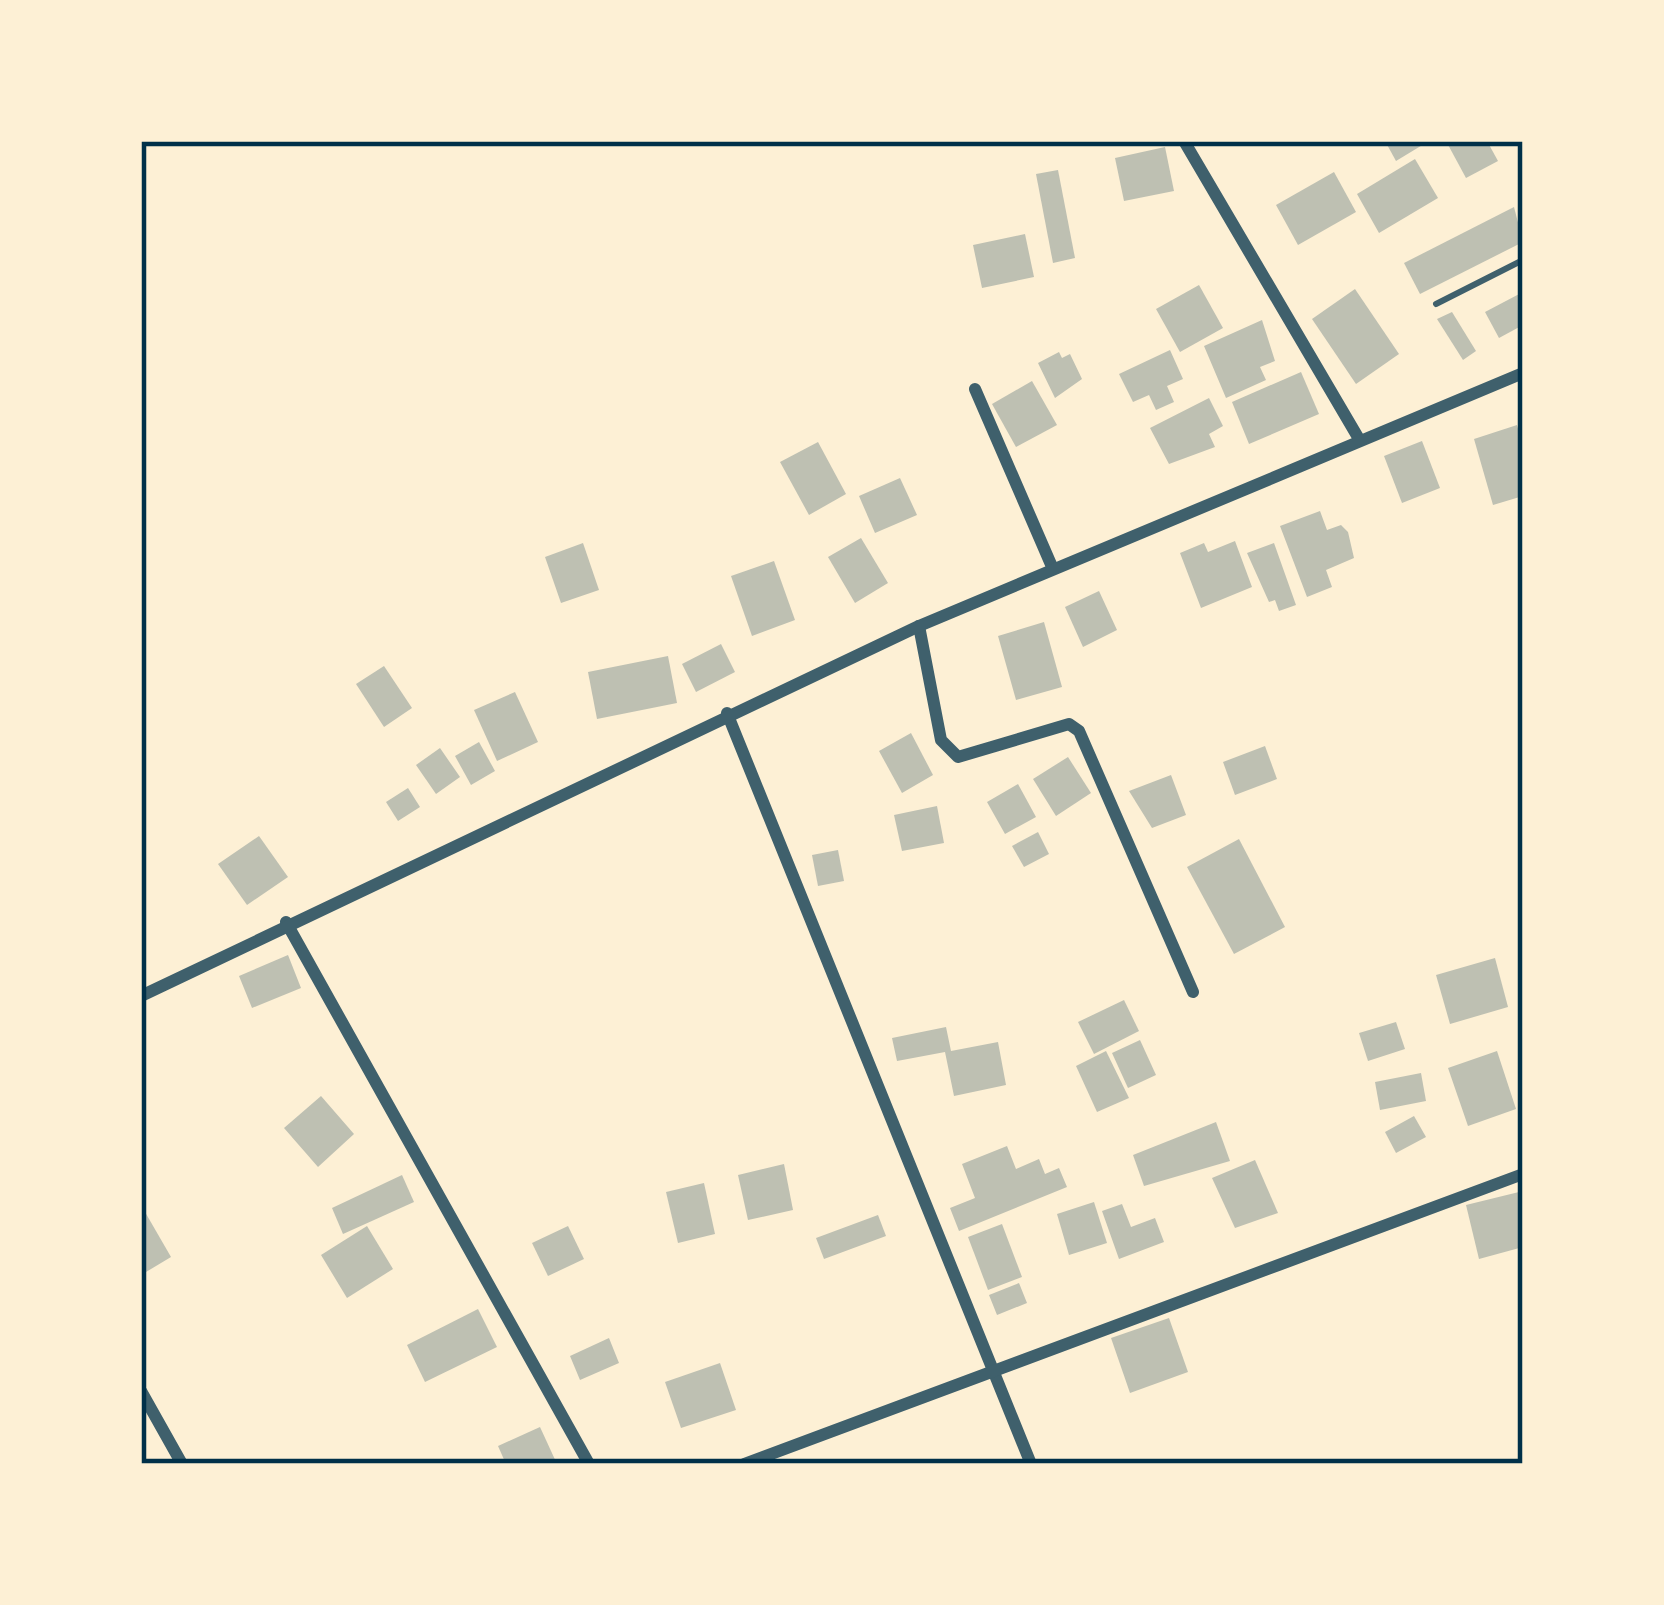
<svg xmlns="http://www.w3.org/2000/svg" width="1664" height="1605" viewBox="0 0 1664 1605" font-family="'Playfair Display',serif">
	<style>
		.building { fill: #bec0b2 }
		.lines { fill: none; stroke-linecap: round; stroke-linejoin: round }
		.service { stroke: #3f606c; stroke-width: 6 }
		.minor { stroke: #3f606c; stroke-width: 12 }
		.neatline { fill: none; stroke: #003049; stroke-width: 4.5 }
	</style>
	<rect width="100%" height="100%" fill="#fdf0d5"/>
	<g class="building">
		<polygon points="1385,141 1429,141 1396,161"/>
		<polygon points="1446,141 1487,141 1498,161 1466,178"/>
		<polygon points="1165,147 1174,191 1124,201 1115,158"/>
		<polygon points="1415,159 1438,198 1379,233 1357,194"/>
		<polygon points="1058,170 1075,258 1053,263 1036,174"/>
		<polygon points="1334,172 1356,212 1298,245 1276,205"/>
		<polygon points="1514,207 1523,242 1420,294 1404,263"/>
		<polygon points="1025,234 1034,277 982,288 973,245"/>
		<polygon points="1199,285 1223,328 1180,352 1156,309"/>
		<polygon points="1355,289 1399,354 1356,384 1312,319"/>
		<polygon points="1523,292 1523,325 1499,338 1485,312"/>
		<polygon points="1452,312 1476,351 1463,360 1437,319"/>
		<polygon points="1262,320 1275,361 1260,367 1266,380 1226,398 1204,346"/>
		<polygon points="1170,350 1183,379 1167,386 1174,402 1156,410 1149,395 1133,402 1119,374"/>
		<polygon points="1059,352 1062,358 1070,354 1082,379 1055,398 1038,363"/>
		<polygon points="1301,372 1319,414 1249,444 1232,402"/>
		<polygon points="1032,381 1057,425 1016,447 992,404"/>
		<polygon points="1209,398 1223,426 1209,434 1215,447 1169,464 1150,428"/>
		<polygon points="1517,425 1523,447 1523,496 1493,505 1474,439"/>
		<polygon points="1422,441 1440,488 1402,503 1384,456"/>
		<polygon points="818,442 846,494 809,515 780,462"/>
		<polygon points="900,478 917,515 875,533 859,496"/>
		<polygon points="1320,511 1327,530 1341,525 1348,532 1354,558 1326,570 1332,587 1307,597 1280,526"/>
		<polygon points="861,538 888,583 855,603 828,557"/>
		<polygon points="1235,541 1252,587 1201,608 1180,553 1204,543 1208,552"/>
		<polygon points="583,543 599,590 561,603 545,557"/>
		<polygon points="1274,543 1296,605 1279,611 1275,600 1269,602 1247,553"/>
		<polygon points="774,561 795,620 752,636 731,576"/>
		<polygon points="1099,591 1117,630 1083,647 1065,607"/>
		<polygon points="1044,622 1062,687 1016,700 998,636"/>
		<polygon points="721,644 735,672 696,692 682,664"/>
		<polygon points="668,656 677,703 597,719 588,672"/>
		<polygon points="384,666 412,708 384,727 356,684"/>
		<polygon points="515,692 538,742 497,761 474,710"/>
		<polygon points="911,733 933,775 902,793 879,751"/>
		<polygon points="479,742 495,771 471,785 455,756"/>
		<polygon points="1265,746 1277,779 1235,795 1223,762"/>
		<polygon points="440,748 460,777 436,794 416,765"/>
		<polygon points="1068,757 1091,793 1056,816 1033,779"/>
		<polygon points="1171,775 1186,815 1152,828 1129,791"/>
		<polygon points="1018,784 1036,817 1005,834 987,802"/>
		<polygon points="408,788 420,807 398,821 386,802"/>
		<polygon points="937,806 944,843 902,851 894,815"/>
		<polygon points="1038,832 1049,854 1024,867 1012,846"/>
		<polygon points="259,836 288,877 247,905 218,864"/>
		<polygon points="1239,839 1285,927 1234,954 1187,867"/>
		<polygon points="838,850 844,881 818,886 812,855"/>
		<polygon points="288,955 301,988 252,1008 239,976"/>
		<polygon points="1495,958 1508,1007 1450,1024 1436,975"/>
		<polygon points="1124,1000 1139,1031 1094,1054 1078,1022"/>
		<polygon points="1396,1022 1405,1049 1368,1061 1359,1033"/>
		<polygon points="946,1027 951,1051 998,1042 1006,1085 954,1096 945,1052 897,1061 892,1038"/>
		<polygon points="1140,1040 1156,1075 1128,1088 1112,1053"/>
		<polygon points="1106,1051 1129,1098 1097,1112 1076,1066"/>
		<polygon points="1497,1051 1516,1109 1468,1126 1448,1068"/>
		<polygon points="1421,1073 1426,1101 1380,1110 1375,1082"/>
		<polygon points="321,1096 354,1134 318,1167 284,1128"/>
		<polygon points="1414,1116 1426,1137 1396,1153 1385,1132"/>
		<polygon points="1216,1122 1230,1161 1144,1186 1133,1155"/>
		<polygon points="1007,1146 1016,1169 1039,1159 1045,1174 1059,1168 1067,1187 959,1231 950,1208 975,1198 962,1164"/>
		<polygon points="1255,1160 1278,1213 1235,1228 1212,1178"/>
		<polygon points="784,1164 793,1210 748,1220 738,1175"/>
		<polygon points="402,1175 414,1202 343,1234 332,1208"/>
		<polygon points="704,1183 715,1234 678,1243 666,1192"/>
		<polygon points="1523,1191 1523,1247 1479,1259 1466,1205"/>
		<polygon points="1094,1202 1107,1243 1069,1255 1057,1214"/>
		<polygon points="1122,1204 1131,1227 1155,1218 1164,1242 1119,1259 1102,1211"/>
		<polygon points="145,1212 171,1257 141,1275 141,1214"/>
		<polygon points="878,1215 886,1236 824,1259 816,1238"/>
		<polygon points="1002,1224 1022,1277 988,1290 968,1237"/>
		<polygon points="367,1226 393,1269 347,1298 321,1255"/>
		<polygon points="568,1226 584,1259 548,1276 532,1243"/>
		<polygon points="1019,1283 1027,1303 997,1315 989,1295"/>
		<polygon points="478,1309 497,1347 425,1382 407,1345"/>
		<polygon points="1169,1318 1188,1372 1130,1393 1111,1338"/>
		<polygon points="609,1338 619,1363 580,1380 570,1356"/>
		<polygon points="720,1363 736,1410 681,1428 665,1382"/>
		<polygon points="540,1427 557,1464 506,1464 498,1446"/>
	</g>
	<g class="lines">
		<polyline class="service" points="1436,304 1523,260"/>
		<g class="minor">
			<polyline points="1184,141 1359,439"/>
			<polyline points="975,389 1053,569"/>
			<polyline points="919,626 941,740 958,757 1069,724 1079,731 1193,992"/>
			<polyline points="727,713 1031,1464"/>
			<polyline points="286,922 589,1464"/>
			<polyline points="141,996 919,626 1523,373"/>
			<polyline points="141,1391 182,1464"/>
			<polyline points="744,1464 1523,1174"/>
		</g>
	</g>
	<rect width="1664" height="1605" fill="none" stroke="#fdf0d5" stroke-width="288"/>
	<rect x="144" y="144" width="1376" height="1317" class="neatline"/>
</svg>
